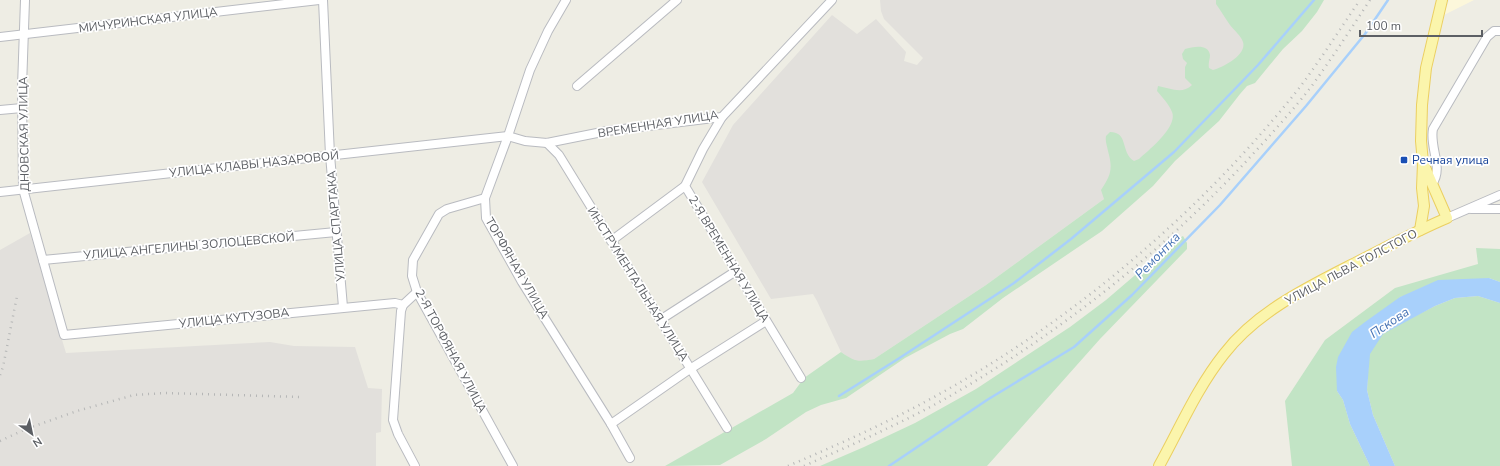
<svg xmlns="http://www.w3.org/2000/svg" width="1500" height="466" viewBox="0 0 1500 466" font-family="'Nunito Sans',sans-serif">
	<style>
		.commercial { fill: #fcf7db }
		.industrial { fill: #e2e0dc }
		.green { fill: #c2e4c5 }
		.water { fill: #a8d0fb }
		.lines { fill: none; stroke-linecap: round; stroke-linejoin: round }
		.stream { stroke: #a8d0fb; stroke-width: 2.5 }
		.minor-casing { stroke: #b9bbc0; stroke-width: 10 }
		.major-casing { stroke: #ebcf61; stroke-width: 12 }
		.minor { stroke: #fff; stroke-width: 8 }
		.major { stroke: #fbf5ac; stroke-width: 10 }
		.rail { stroke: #b5b6b6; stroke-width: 2.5; stroke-dasharray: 1 5; stroke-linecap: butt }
		.transit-dot { fill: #1a4fb4; stroke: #fff; stroke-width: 1.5 }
		.labels { text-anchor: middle; stroke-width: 3.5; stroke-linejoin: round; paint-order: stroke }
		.street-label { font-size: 12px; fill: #5c5f64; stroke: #fff }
		.transit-label { font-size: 12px; fill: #164399; stroke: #fff; text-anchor: start }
		.water-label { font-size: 13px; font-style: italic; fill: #4874b5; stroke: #fff }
	</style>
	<rect width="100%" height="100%" fill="#eeede4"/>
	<polygon class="commercial" points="1449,0 1474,0 1444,15"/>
	<g class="industrial">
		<polygon points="880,0 1307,0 1104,199 986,285 874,359 860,362 852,360 841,352 817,301 813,294 771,299 702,182 733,125 832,15 857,34 876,19 906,52 904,61 917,65 923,58 884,19 881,11"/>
		<polygon points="30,233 66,353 270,342 294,346 355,347 368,388 382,389 381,432 376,433 376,466 0,466 0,250"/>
	</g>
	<g class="green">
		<path d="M1216,0H1324L1317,12L1302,31L1283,49L1255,83L1247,86L1240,94L1219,121L1175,161L1153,186L1102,231L1003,298L963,329L950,334L905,358L846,398L821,405L806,412L766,439L720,465L665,466L793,393L804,378L841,352C855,362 858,362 874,359L986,285L1104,199L1101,190C1111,175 1113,169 1108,151C1107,146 1105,141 1106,136L1110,132C1129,132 1120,152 1134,161L1139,159C1149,150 1178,127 1172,112C1169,104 1162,97 1157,91L1158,86C1170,88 1182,95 1192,85L1185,78V67L1187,63L1183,59L1182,54L1185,49C1193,47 1208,43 1210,55C1210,59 1208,63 1209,68L1213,70C1223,67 1247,55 1243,42C1241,36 1234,30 1230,25C1225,18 1221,11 1216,4Z"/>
		<polygon points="1183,236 1187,243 1187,249 1100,339 987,466 820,466 864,447 915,423 976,389 1070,327 1106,300 1141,270 1169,244"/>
		<polygon points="1476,248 1500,249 1500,282 1489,278 1400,297 1337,391 1343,400 1350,424 1370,466 1292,466 1285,401 1325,340 1395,288 1478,264"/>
		<polygon points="1478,296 1500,303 1500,466 1395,466 1373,415 1367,390 1369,354 1382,334 1401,323 1435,306 1455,298"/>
	</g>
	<polygon class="water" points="1489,278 1500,282 1500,303 1478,296 1455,298 1435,306 1383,334 1370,354 1367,390 1373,415 1395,466 1370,466 1350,424 1343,400 1337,391 1336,367 1338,357 1352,332 1365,322 1400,297 1438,280"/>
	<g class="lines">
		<g class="stream">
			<polyline points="839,396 898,359 1014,283 1071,239 1174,152 1258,65 1314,0"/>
			<polyline points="889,466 987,400 1074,347 1132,295 1220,205 1306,106 1365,34 1388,0"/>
		</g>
		<g class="minor-casing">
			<g id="minor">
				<polyline points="25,0 22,87 23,189 64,335 395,303 403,305"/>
				<polyline points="323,0 330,155 343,307"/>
				<polyline points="566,0 548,31 530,70 508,136 485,198 486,218 522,282 611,424 630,458"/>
				<polyline points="0,37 319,0"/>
				<polyline points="577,86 677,0"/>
				<polyline points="0,110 22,108"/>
				<polyline points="722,117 703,149 685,186 801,378"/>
				<polyline points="547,143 559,155 727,428"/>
				<path d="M1432,184C1444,168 1429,147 1433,129L1487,37L1494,31H1500"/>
				<polyline points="0,192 508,136 525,141 547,143 607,131 722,117 832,0"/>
				<polyline points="485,198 447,209 439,214 413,260 412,276 417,292 513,466"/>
				<polyline points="1471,209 1500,209"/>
				<polyline points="1447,218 1500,195"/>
				<polyline points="611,241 685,186"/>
				<polyline points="43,260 336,232"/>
				<polyline points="660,320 736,271"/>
				<polyline points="611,424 690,369 766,321"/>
				<polyline points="415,466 398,434 393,420 401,311 403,305 417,292"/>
			</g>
		</g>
		<g class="major-casing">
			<g id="major">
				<polyline points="1420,230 1424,206 1422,188 1423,163 1421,141 1422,105 1426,68 1442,0"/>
				<path d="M1159,466C1180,428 1197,388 1224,354C1257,311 1310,286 1357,262C1387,247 1416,231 1447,218L1423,163"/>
			</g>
		</g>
		<use href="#minor" class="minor"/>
		<use href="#major" class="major"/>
		<g class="rail">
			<polyline points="0,375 3,367 17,296"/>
			<polyline points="0,441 26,429 77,411 134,395 165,393 301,397"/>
			<path d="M788,466C837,445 887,423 934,397C1073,321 1202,211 1300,87C1321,59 1340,29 1360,0"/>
			<path d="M804,466C851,445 898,425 943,400C1052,338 1153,260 1240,168C1264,142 1289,115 1311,87C1332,58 1351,29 1370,0"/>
		</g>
	</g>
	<rect class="transit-dot" x="1400" y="156" width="8" height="8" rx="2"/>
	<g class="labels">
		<g class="street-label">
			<text transform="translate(148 20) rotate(-7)" y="4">МИЧУРИНСКАЯ УЛИЦА</text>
			<text transform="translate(658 124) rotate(-9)" y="4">ВРЕМЕННАЯ УЛИЦА</text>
			<text transform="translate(24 134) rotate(-91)" y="4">ДНОВСКАЯ УЛИЦА</text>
			<text transform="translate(254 164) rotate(-6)" y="4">УЛИЦА КЛАВЫ НАЗАРОВОЙ</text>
			<text transform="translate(336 226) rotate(-95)" y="4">УЛИЦА СПАРТАКА</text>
			<text transform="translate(189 246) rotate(-5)" y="4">УЛИЦА АНГЕЛИНЫ ЗОЛОЦЕВСКОЙ</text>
			<text transform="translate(729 259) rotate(59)" y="4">2-Я ВРЕМЕННАЯ УЛИЦА</text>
			<text transform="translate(1351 267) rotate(-28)" y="4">УЛИЦА ЛЬВА ТОЛСТОГО</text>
			<text transform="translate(517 268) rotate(60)" y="4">ТОРФЯНАЯ УЛИЦА</text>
			<text transform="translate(638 284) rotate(58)" y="4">ИНСТРУМЕНТАЛЬНАЯ УЛИЦА</text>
			<text transform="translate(234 318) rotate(-6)" y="4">УЛИЦА КУТУЗОВА</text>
			<text transform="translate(451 351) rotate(62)" y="4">2-Я ТОРФЯНАЯ УЛИЦА</text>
		</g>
		<g class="transit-label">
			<text x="1412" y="164">Речная улица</text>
		</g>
		<g class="water-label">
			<text transform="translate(1157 255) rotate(-46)" y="5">Ремонтка</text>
			<text transform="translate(1389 322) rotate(-34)" y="5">Пскова</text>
		</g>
	</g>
	<g transform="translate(32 434) rotate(147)" stroke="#ffffff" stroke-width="3" paint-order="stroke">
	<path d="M0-3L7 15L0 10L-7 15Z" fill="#5c5f64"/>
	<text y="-6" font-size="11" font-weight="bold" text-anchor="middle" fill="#5c5f64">N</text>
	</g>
	<path d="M1360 30v6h122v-6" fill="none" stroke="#5c5f64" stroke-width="2"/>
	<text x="1366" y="30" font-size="12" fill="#5c5f64" stroke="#ffffff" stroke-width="3" paint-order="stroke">100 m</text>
</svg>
